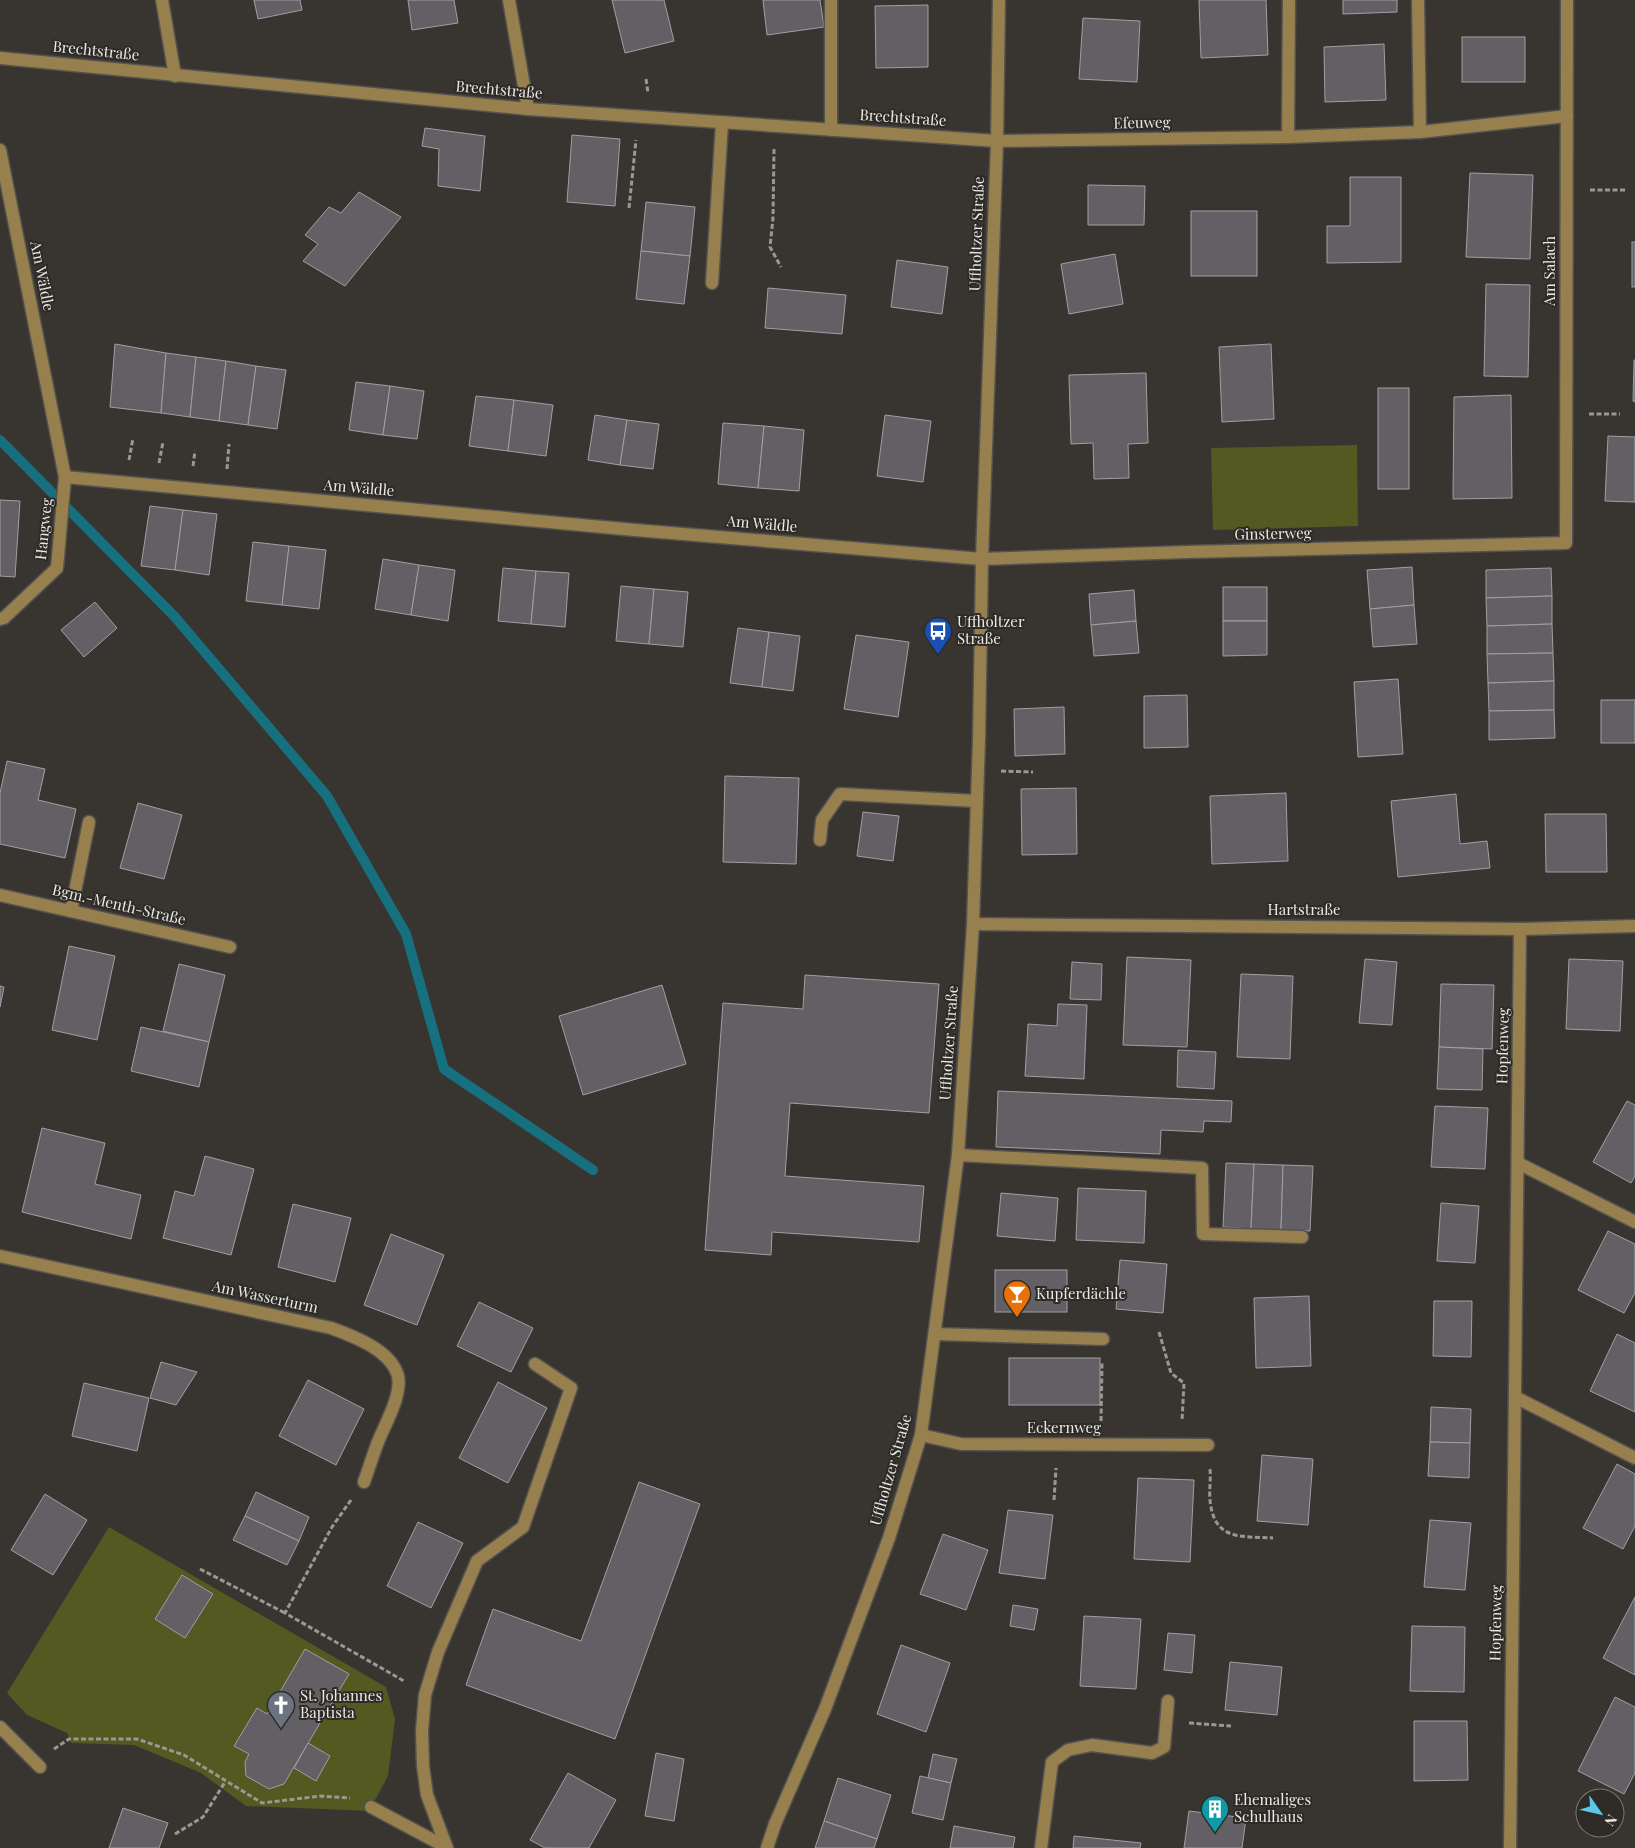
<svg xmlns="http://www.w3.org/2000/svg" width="1635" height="1848" viewBox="0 0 1635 1848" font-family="'Playfair Display',serif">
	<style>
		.green { fill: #525921 }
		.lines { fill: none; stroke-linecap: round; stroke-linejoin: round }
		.stream { stroke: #16707e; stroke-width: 10 }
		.building { fill: #626065; stroke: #a19fa4 }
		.minor-casing { stroke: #55524e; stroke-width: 15 }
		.path { stroke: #9a9894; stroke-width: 3; stroke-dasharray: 5 2.5; stroke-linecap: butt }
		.minor { stroke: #977f4e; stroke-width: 12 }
		.labels { text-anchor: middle; stroke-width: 4; stroke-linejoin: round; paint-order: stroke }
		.street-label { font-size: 15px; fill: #ebe9e6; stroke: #2e2b27 }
		.poi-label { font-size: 15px; fill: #ebe9e6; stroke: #2e2b27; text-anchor: start }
	</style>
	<rect width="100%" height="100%" fill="#383531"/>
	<g class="green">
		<polygon points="1357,445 1358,526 1213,530 1211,448"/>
		<polygon points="109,1527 386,1687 395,1719 388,1776 369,1811 246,1806 201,1773 134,1745 71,1743 67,1733 27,1715 7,1693"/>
	</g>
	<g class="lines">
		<polyline class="stream" points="0,440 175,617 327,796 406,934 444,1069 593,1170"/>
	</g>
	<g class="building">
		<polygon points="254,0 300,0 302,10 258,19"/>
		<polygon points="408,0 454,0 458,23 412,30"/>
		<polygon points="612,0 664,0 674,41 625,53"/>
		<polygon points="763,0 820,0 824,27 767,35"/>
		<polygon points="1199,0 1266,0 1268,55 1201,58"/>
		<polygon points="1343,0 1397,0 1397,12 1343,14"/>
		<polygon points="928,5 928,67 876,68 875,6"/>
		<polygon points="1083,18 1140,21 1137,82 1079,79"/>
		<rect x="1462" y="37" width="63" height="45"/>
		<polygon points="1384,44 1386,100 1325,102 1324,47"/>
		<polygon points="425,128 485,136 480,191 438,186 439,149 422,146"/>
		<polygon points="572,135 620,139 615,206 567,202"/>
		<polygon points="1470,173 1533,175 1530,259 1466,257"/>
		<polygon points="1350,177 1401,177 1401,262 1327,263 1327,226 1350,226"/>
		<polygon points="1088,185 1145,186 1144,225 1088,225"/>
		<polygon points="359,192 401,217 345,286 303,261 318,244 305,235 329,207 341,213"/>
		<polygon points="646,202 695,207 690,256 641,251"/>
		<rect x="1191" y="211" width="66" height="65"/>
		<rect x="1632" y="242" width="3" height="45"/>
		<polygon points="641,251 690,256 684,304 636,299"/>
		<polygon points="1115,254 1123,304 1069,314 1061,264"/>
		<polygon points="897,260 948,267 942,314 891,307"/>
		<polygon points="1486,284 1530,285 1528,377 1484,376"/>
		<polygon points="768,288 846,295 842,334 765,328"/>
		<polygon points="115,344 166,353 161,413 110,407"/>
		<polygon points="1271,344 1274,419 1222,422 1219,347"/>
		<polygon points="166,353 196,357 190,417 161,413"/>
		<polygon points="196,357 226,361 219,421 190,417"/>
		<polygon points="1634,360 1635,360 1635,402 1633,401"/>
		<polygon points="226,361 256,366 248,425 219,421"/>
		<polygon points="256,366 286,370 277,429 248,425"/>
		<polygon points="1146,373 1148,443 1128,444 1129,478 1094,479 1093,443 1071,444 1069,375"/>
		<polygon points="356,382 390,386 383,435 349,430"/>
		<polygon points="390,386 424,391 417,439 383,435"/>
		<rect x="1378" y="388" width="31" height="101"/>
		<polygon points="1511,395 1512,498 1453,499 1454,397"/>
		<polygon points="476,396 514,400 508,451 469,446"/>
		<polygon points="514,400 553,405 546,456 508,451"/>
		<polygon points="595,415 627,420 620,465 588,460"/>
		<polygon points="885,415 931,421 923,482 877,476"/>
		<polygon points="627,420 659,424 653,469 620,465"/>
		<polygon points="723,423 764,426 758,488 718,484"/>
		<polygon points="764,426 804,430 799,491 758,488"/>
		<polygon points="1608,436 1635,437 1635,502 1605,501"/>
		<polygon points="0,500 20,501 15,577 0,576"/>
		<polygon points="150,506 183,510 175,570 141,566"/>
		<polygon points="183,510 217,514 209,575 175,570"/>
		<polygon points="253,542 289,546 282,605 246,601"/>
		<polygon points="289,546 326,550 319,609 282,605"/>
		<polygon points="383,559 419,565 411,615 375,609"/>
		<polygon points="419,565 455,570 448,621 411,615"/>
		<polygon points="1412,567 1414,605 1370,609 1367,570"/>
		<polygon points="503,568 536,571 531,624 498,621"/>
		<polygon points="1551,568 1552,596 1486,598 1486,570"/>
		<polygon points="536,571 569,573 565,627 531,624"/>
		<polygon points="621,586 654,589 649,644 616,641"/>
		<rect x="1223" y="587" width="44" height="34"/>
		<polygon points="654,589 688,592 683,647 649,644"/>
		<polygon points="1134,590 1136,621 1091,625 1089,594"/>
		<polygon points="1552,596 1552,624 1487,626 1486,598"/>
		<polygon points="95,602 117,628 84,657 61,630"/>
		<polygon points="1414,605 1417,644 1373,647 1370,609"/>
		<polygon points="1136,621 1139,653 1094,656 1091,625"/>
		<polygon points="1223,621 1267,621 1267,655 1223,656"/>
		<polygon points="1552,624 1553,653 1487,654 1487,626"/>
		<polygon points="738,628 769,632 762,687 730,683"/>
		<polygon points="769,632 800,636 793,691 762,687"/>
		<polygon points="856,635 909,642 898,717 844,709"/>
		<polygon points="1553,653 1554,681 1488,683 1487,654"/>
		<polygon points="1398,679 1403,754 1358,757 1354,682"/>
		<polygon points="1554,681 1554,710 1489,711 1488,683"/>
		<polygon points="1187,695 1188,747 1144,748 1144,696"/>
		<rect x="1601" y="700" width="34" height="43"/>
		<polygon points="1064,707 1065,754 1015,756 1014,709"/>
		<polygon points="1554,710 1555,738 1489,740 1489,711"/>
		<polygon points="7,761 45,769 38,800 76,809 65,858 0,844 0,793"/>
		<polygon points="725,776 799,778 796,864 723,862"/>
		<polygon points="1076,788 1077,854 1022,855 1021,789"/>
		<polygon points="1286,793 1288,861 1212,864 1210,796"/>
		<polygon points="1456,794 1460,844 1487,841 1490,868 1398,877 1391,801"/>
		<polygon points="138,803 182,815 164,879 120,868"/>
		<polygon points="863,812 899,816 893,861 857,856"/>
		<polygon points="1545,814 1606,814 1607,872 1546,872"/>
		<polygon points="69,946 115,956 97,1040 52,1030"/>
		<polygon points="1127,957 1191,960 1187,1047 1123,1045"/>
		<polygon points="1365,959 1397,962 1392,1025 1359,1023"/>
		<polygon points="1569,959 1623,961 1620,1031 1566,1029"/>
		<polygon points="1072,962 1102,964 1101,1000 1070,999"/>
		<polygon points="179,964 225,975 209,1042 163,1031"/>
		<polygon points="1241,974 1293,976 1290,1059 1237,1057"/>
		<polygon points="805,975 939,984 929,1113 790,1103 785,1176 924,1186 919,1242 772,1232 771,1255 705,1250 723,1003 803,1009"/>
		<polygon points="1441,984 1494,985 1492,1049 1439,1047"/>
		<polygon points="662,985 686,1064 583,1095 559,1016"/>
		<polygon points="0,986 4,987 0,1007"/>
		<polygon points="1058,1004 1087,1005 1084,1079 1025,1076 1028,1024 1057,1026"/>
		<polygon points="141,1027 209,1042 199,1087 131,1071"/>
		<polygon points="1439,1047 1483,1049 1482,1090 1437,1089"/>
		<polygon points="1178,1050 1216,1052 1214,1089 1177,1087"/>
		<polygon points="998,1091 1232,1101 1231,1122 1204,1121 1203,1132 1161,1130 1160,1154 996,1147"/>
		<polygon points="1627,1101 1635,1105 1635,1176 1631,1183 1593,1162"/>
		<polygon points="1435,1106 1488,1108 1485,1169 1431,1167"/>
		<polygon points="42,1128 105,1143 95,1184 141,1195 131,1239 22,1212"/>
		<polygon points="205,1156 254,1169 231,1255 163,1238 175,1191 194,1196"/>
		<polygon points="1226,1163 1254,1164 1251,1229 1223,1227"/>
		<polygon points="1254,1164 1283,1165 1281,1230 1251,1229"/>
		<polygon points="1283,1165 1313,1166 1310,1231 1281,1230"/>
		<polygon points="1078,1188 1146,1191 1144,1243 1076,1240"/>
		<polygon points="1001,1193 1058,1198 1055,1241 997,1236"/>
		<polygon points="1441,1203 1479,1206 1475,1263 1437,1261"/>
		<polygon points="293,1204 351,1218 335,1282 278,1267"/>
		<polygon points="1608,1231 1635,1244 1635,1293 1624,1313 1578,1290"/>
		<polygon points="391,1234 444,1255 417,1325 364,1305"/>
		<polygon points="1120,1260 1167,1264 1163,1313 1116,1309"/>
		<rect x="995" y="1270" width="72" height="42"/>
		<polygon points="1309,1296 1311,1366 1256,1368 1254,1298"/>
		<polygon points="1434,1301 1472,1301 1471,1357 1433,1356"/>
		<polygon points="479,1302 533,1328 511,1372 457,1346"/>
		<polygon points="1617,1334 1635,1343 1635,1412 1590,1391"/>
		<rect x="1009" y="1358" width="91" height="47"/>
		<polygon points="161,1362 197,1372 176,1405 150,1398"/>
		<polygon points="308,1380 364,1409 336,1465 279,1436"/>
		<polygon points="498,1382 547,1408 508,1483 459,1458"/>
		<polygon points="84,1383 149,1398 137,1451 72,1436"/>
		<polygon points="1431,1407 1471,1409 1470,1443 1430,1442"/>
		<polygon points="1430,1442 1470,1443 1469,1478 1428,1476"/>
		<polygon points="1262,1455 1313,1459 1308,1525 1257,1521"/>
		<polygon points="1617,1464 1635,1474 1635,1526 1623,1549 1583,1528"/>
		<polygon points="1138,1478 1194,1480 1190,1562 1134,1559"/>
		<polygon points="639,1482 700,1504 615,1739 466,1685 493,1609 581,1641"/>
		<polygon points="256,1492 309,1517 299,1541 245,1516"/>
		<polygon points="45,1494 87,1520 53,1575 11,1550"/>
		<polygon points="1008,1510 1053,1515 1045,1579 999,1573"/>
		<polygon points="245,1516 299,1541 287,1565 233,1540"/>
		<polygon points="1430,1520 1471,1523 1465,1590 1424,1587"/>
		<polygon points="418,1522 463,1543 431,1608 387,1586"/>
		<polygon points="943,1534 988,1550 966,1610 920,1594"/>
		<polygon points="182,1575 213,1594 185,1638 155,1619"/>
		<polygon points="1635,1597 1635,1675 1603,1658"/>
		<polygon points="1013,1605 1038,1609 1034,1630 1010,1626"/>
		<polygon points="1084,1616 1141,1619 1136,1689 1080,1686"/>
		<polygon points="1412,1626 1465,1627 1464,1692 1410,1691"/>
		<polygon points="1168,1633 1195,1635 1192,1673 1164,1670"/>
		<polygon points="901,1645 950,1663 926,1732 877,1714"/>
		<polygon points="305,1649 349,1674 284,1784 269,1789 246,1776 245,1762 249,1754 234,1746 257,1708 267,1714"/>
		<polygon points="1230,1662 1282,1667 1277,1715 1225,1710"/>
		<polygon points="1615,1697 1635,1707 1635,1773 1624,1794 1578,1771"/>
		<polygon points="1414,1721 1467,1721 1468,1780 1414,1781"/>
		<polygon points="308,1743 330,1756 316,1781 294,1768"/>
		<polygon points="656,1753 684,1759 674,1821 645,1816"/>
		<polygon points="933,1754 957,1759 951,1783 928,1778"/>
		<polygon points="568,1773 616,1800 589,1848 545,1848 530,1840"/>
		<polygon points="920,1776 951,1783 943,1820 912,1813"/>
		<polygon points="838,1778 891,1795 877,1839 824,1821"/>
		<polygon points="123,1808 168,1823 159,1848 109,1848"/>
		<polygon points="1189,1811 1246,1818 1242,1848 1184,1848"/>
		<polygon points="824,1821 877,1839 874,1848 815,1848"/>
		<polygon points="954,1826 1015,1837 1013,1848 950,1848"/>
		<polygon points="1074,1836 1141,1843 1140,1848 1073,1848"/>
	</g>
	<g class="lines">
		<g class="minor-casing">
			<g id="minor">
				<polyline points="162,0 175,76"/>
				<polyline points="509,0 528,109"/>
				<polyline points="831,0 831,130"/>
				<polyline points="1418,0 1420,132"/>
				<polyline points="0,58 528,109 997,141 1288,137 1420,132 1567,116"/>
				<polyline points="1288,137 1289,0"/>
				<polyline points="0,150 65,477 635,530 982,559 1186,552 1566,543 1567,0"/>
				<polyline points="712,283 722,123"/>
				<polyline points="0,619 4,618 57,568 65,477"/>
				<polyline points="820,840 822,820 840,794 977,801"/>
				<polyline points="0,895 230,947"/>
				<polyline points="71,911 89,822"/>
				<polyline points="973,924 1520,929 1635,926"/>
				<polyline points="958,1155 1202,1168 1203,1234 1302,1237"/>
				<polyline points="1518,1163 1635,1222"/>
				<path d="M0,1256L331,1328C353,1336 391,1350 398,1376C402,1396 385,1424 378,1442C373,1455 369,1468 364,1482"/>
				<polyline points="935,1334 1103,1339"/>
				<polyline points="1515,1397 1635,1458"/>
				<polyline points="921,1435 961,1444 1208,1445"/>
				<polyline points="0,1727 40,1767"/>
				<polyline points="371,1807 446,1847"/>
				<polyline points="447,1848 427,1795 423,1766 422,1731 425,1695 438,1652 477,1561 523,1527 571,1388 535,1364"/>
				<polyline points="767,1848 775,1824 825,1709 889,1538 921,1435 958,1155 973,924 979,739 982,559 997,141 999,0"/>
				<polyline points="1041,1848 1052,1762 1068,1750 1092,1745 1152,1753 1164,1747 1168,1701"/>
				<polyline points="1510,1848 1520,929"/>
			</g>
		</g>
		<g class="path">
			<polyline points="646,79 648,93"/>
			<polyline points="774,149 773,218 770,247 781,267"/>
			<polyline points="1590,190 1626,190"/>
			<polyline points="629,208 636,140"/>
			<polyline points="1589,414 1620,414"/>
			<polyline points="129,460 133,438"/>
			<polyline points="159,463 163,442"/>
			<polyline points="193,466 195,451"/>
			<polyline points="227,469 229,444"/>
			<polyline points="1001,771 1033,772"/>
			<polyline points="1159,1332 1171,1373 1184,1383 1182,1421"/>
			<polyline points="1101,1421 1102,1362"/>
			<path d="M1210,1469C1211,1479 1209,1490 1210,1500C1214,1541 1240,1536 1273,1538"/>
			<polyline points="351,1500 332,1527 285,1613 404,1681"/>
			<polyline points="1054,1500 1056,1468"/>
			<polyline points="200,1569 285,1613"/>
			<polyline points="1189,1723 1231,1726"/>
			<polyline points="54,1749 69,1739 137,1739 184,1755 262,1803 321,1796 350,1798"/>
			<polyline points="175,1834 203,1817 225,1782"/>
		</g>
		<use href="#minor" class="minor"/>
	</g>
	<defs>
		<g id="bus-pin" transform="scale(1.4375)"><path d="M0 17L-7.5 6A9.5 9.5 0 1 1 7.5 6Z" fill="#1a4fb4" stroke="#2e2b27"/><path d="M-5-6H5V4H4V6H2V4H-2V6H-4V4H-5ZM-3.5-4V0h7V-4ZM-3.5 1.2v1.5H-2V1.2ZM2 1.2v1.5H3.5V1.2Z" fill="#fff"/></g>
		<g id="bar-pin" transform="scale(1.4375)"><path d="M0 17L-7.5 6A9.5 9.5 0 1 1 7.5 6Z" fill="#e8710a" stroke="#2e2b27"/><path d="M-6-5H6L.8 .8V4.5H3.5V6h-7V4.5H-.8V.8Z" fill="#fff"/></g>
		<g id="church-pin" transform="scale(1.4375)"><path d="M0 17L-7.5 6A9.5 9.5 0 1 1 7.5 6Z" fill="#6b7280" stroke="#2e2b27"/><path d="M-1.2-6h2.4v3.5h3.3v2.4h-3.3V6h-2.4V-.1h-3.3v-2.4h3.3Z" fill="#fff"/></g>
		<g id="building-pin" transform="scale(1.4375)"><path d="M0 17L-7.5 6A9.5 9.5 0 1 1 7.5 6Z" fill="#0f9aa8" stroke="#2e2b27"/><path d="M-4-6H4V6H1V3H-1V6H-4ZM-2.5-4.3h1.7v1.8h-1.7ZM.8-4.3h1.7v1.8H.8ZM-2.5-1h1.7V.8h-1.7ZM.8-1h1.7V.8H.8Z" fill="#fff"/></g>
	</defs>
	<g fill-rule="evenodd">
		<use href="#bus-pin" x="938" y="631"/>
		<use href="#bar-pin" x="1017" y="1294"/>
		<use href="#church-pin" x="281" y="1705"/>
		<use href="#building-pin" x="1215" y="1809"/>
	</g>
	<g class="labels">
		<g class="street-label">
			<text transform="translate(96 51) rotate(6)" y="5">Brechtstraße</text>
			<text transform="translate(499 90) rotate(5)" y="5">Brechtstraße</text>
			<text transform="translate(903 118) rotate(4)" y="5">Brechtstraße</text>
			<text transform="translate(1142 123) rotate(-1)" y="5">Efeuweg</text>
			<text transform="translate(977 234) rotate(-88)" y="5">Uffholtzer Straße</text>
			<text transform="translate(1550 271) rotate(-90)" y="5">Am Salach</text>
			<text transform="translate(42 276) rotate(79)" y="5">Am Wäldle</text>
			<text transform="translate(359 488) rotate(5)" y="5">Am Wäldle</text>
			<text transform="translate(762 524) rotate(5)" y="5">Am Wäldle</text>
			<text transform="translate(44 529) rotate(-84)" y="5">Hangweg</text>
			<text transform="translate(1273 534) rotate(-1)" y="5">Ginsterweg</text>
			<text transform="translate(119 905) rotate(13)" y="5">Bgm.-Menth-Straße</text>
			<text x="1304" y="915">Hartstraße</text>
			<text transform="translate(949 1043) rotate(-86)" y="5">Uffholtzer Straße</text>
			<text transform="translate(1503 1046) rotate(-89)" y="5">Hopfenweg</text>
			<text transform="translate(265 1297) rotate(12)" y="5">Am Wasserturm</text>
			<text x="1064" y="1433">Eckernweg</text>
			<text transform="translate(891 1470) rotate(-74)" y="5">Uffholtzer Straße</text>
			<text transform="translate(1496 1623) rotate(-89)" y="5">Hopfenweg</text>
		</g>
		<g class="poi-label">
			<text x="957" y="627">Uffholtzer<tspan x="957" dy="17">Straße</tspan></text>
			<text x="1036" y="1299">Kupferdächle</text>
			<text x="300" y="1701">St. Johannes<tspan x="300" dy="17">Baptista</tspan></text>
			<text x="1234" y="1805">Ehemaliges<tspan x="1234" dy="17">Schulhaus</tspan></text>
		</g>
	</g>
	<g transform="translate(1600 1813) rotate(124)"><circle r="24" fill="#2e2b27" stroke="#7a7773"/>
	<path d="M0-4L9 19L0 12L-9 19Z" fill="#5cc7e7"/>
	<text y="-8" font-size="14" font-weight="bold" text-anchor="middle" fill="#ebe9e6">N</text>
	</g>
</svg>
